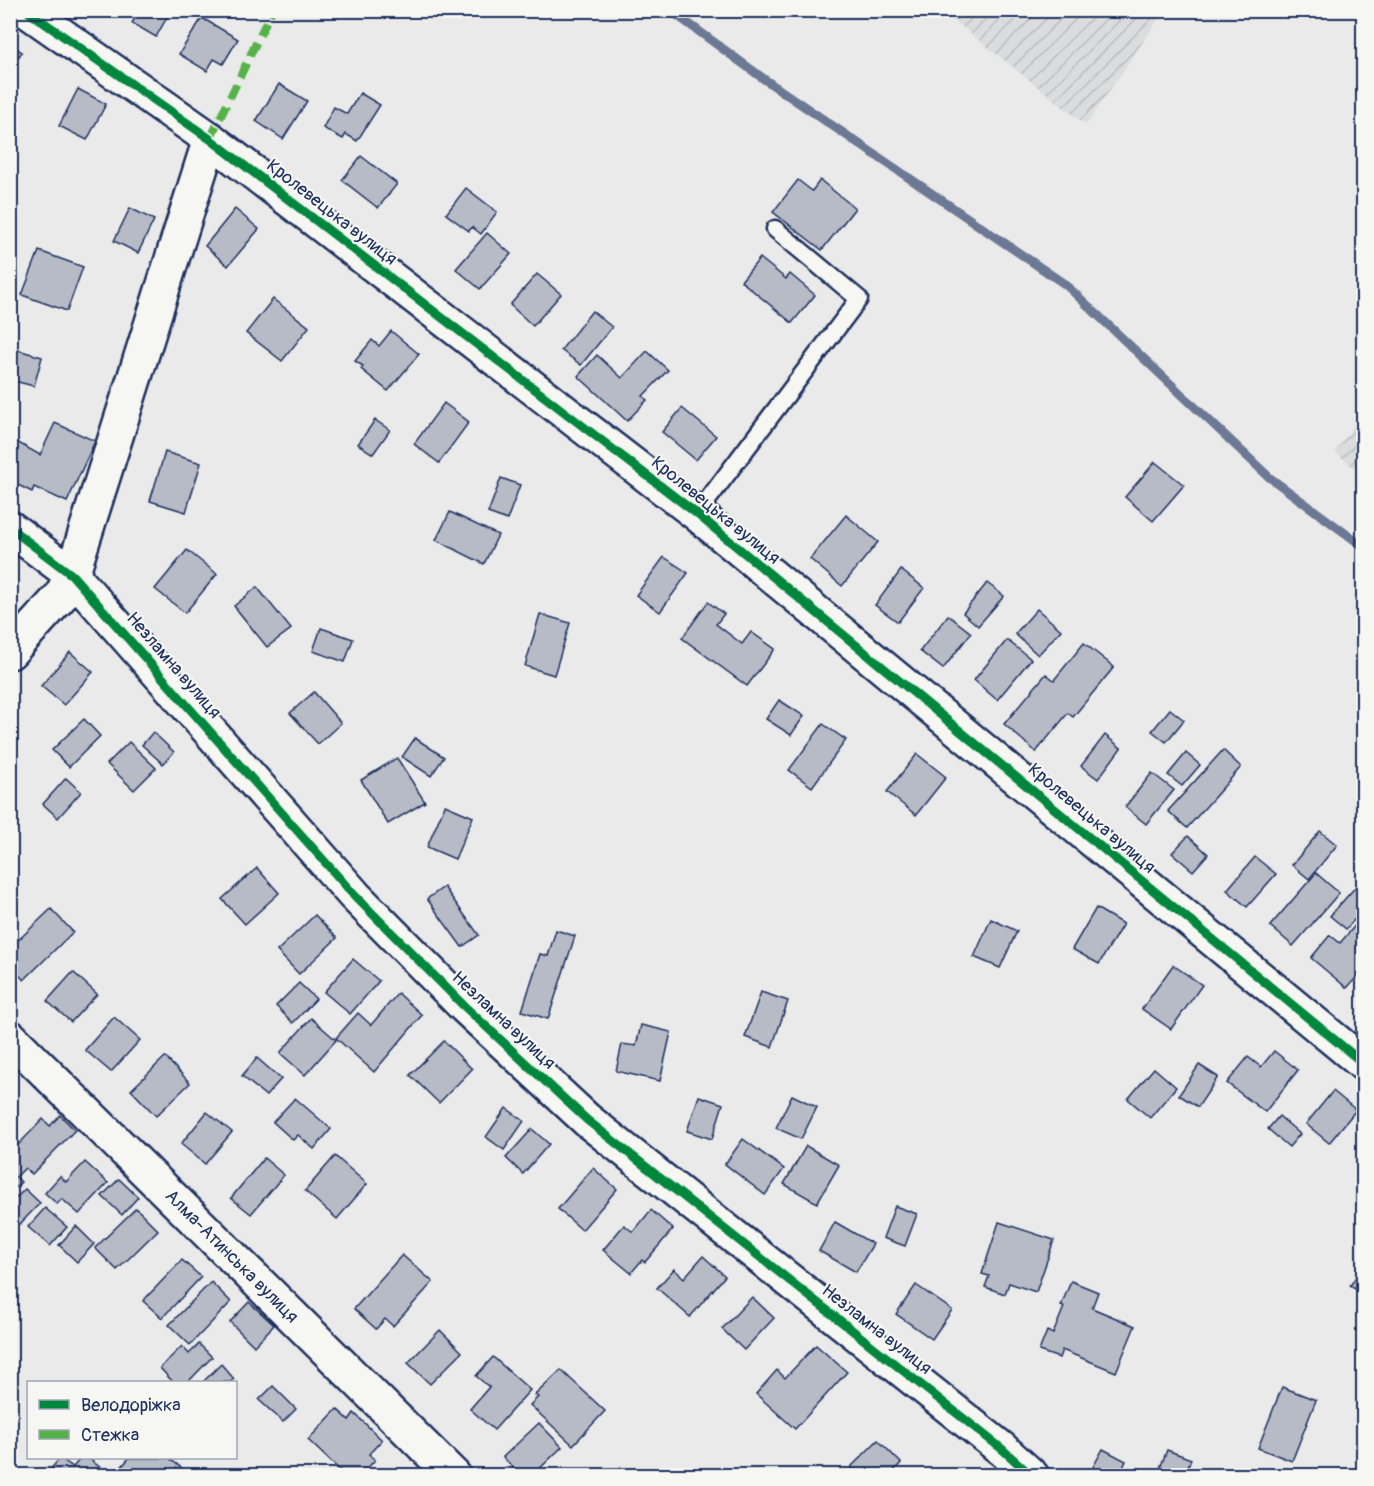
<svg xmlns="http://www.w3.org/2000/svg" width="1374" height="1486" viewBox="0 0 1374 1486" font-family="Pangolin,sans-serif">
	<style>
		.industrial { fill: url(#industrial-furrows) }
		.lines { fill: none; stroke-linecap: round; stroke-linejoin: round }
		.stream { stroke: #6c7995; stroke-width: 9 }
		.building { fill: #b6bbc6; stroke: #1b2f5e; stroke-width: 1.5 }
		.lane-casing { stroke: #1b2f5e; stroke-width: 21 }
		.street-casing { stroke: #1b2f5e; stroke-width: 38 }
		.secondary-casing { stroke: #1b2f5e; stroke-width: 38 }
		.lane { stroke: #f6f6f2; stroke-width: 16 }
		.street { stroke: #f6f6f2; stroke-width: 33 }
		.secondary { stroke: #f6f6f2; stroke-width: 33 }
		.quiet { stroke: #55b248; stroke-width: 8; stroke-dasharray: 15 8; stroke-linecap: butt }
		.cycleway-casing { stroke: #f6f6f2; stroke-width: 13 }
		.cycleway { stroke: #00873e; stroke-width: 9 }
		.labels { text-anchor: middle; stroke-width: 4.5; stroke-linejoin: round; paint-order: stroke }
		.street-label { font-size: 18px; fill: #1b2f5e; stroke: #f6f6f2 }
	</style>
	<defs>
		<pattern id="industrial-furrows" width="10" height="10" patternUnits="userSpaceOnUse" patternTransform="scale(1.5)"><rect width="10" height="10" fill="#dadcde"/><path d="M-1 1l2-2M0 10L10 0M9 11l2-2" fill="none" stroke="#babdc1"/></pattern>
	</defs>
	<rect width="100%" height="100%" fill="#e9eae9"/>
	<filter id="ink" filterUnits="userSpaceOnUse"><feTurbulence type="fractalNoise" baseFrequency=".0167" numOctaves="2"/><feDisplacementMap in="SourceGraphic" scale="12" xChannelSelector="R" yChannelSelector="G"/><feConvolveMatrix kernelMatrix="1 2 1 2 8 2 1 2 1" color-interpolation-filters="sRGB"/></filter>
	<g filter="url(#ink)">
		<g class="industrial">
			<polygon points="942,11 1164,11 1086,125"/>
			<polygon points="1363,413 1363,475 1335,452"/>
		</g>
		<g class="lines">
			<polyline class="stream" points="670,10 764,79 1066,285 1269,477 1364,547"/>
		</g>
		<g class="building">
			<polygon points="140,10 171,10 156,37 132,23"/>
			<polygon points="202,18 238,39 223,64 214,59 207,71 179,54"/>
			<polygon points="10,44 22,52 10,69"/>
			<polygon points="279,84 307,101 283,139 256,121"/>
			<polygon points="78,89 106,104 87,140 59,126"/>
			<polygon points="360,93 380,105 357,141 346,134 343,139 323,128 334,107 347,114"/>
			<polygon points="361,156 397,184 378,208 342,180"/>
			<polygon points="798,180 812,191 820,180 855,208 822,250 773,212"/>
			<polygon points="466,188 497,212 481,234 472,227 469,231 446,214"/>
			<polygon points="130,208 154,220 138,253 114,241"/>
			<polygon points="235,209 259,229 228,266 205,246"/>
			<polygon points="487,233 511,254 480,289 456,269"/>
			<polygon points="39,251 83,267 67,311 22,295"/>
			<polygon points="760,258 786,279 790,274 815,295 792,323 741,281"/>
			<polygon points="537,274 561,294 533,326 510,305"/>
			<polygon points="273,299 309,327 282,361 246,333"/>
			<polygon points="592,311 612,327 581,365 561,350"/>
			<polygon points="391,331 419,354 388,391 361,369 363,366 355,361 372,340 379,346"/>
			<polygon points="18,350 42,357 34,386 10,380"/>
			<polygon points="647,351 668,370 643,396 647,400 627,421 578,376 597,355 622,378"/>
			<polygon points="444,403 469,422 439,463 414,444"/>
			<polygon points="682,408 716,436 696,460 662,432"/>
			<polygon points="375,420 390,430 373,454 358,444"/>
			<polygon points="55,423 95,441 67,502 34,487 32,492 10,481 10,449 15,441 40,455"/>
			<polygon points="165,452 201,463 186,512 150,501"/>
			<polygon points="1155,462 1184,485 1153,521 1125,497"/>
			<polygon points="501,478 520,485 507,520 488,513"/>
			<polygon points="450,512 498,535 484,564 436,540"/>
			<polygon points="846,515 878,542 842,586 810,559"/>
			<polygon points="187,550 217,574 185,613 155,589"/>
			<polygon points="664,557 688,573 660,612 636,595"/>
			<polygon points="901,570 924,588 898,622 875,605"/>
			<polygon points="987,583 1004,596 978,626 963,613"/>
			<polygon points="257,587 291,629 267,647 234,606"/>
			<polygon points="708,602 724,614 716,624 742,644 751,632 775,649 747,686 682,638"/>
			<polygon points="1037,609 1061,630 1038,655 1015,634"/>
			<polygon points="540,614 570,623 554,675 525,666"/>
			<polygon points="948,615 971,633 943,669 920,651"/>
			<polygon points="321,628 353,639 345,662 313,651"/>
			<polygon points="1007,640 1031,659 997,700 974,680"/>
			<polygon points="1084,643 1114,667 1073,717 1068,713 1036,752 1004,724 1046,674 1054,680"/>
			<polygon points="70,652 93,672 64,705 41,686"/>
			<polygon points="314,692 341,723 318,744 290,713"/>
			<polygon points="779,700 804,716 791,735 766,719"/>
			<polygon points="1170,709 1184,720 1166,742 1152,731"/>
			<polygon points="84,719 100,736 69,767 52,750"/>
			<polygon points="823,724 846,740 812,787 789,770"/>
			<polygon points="153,732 174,752 163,764 142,745"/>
			<polygon points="1105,735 1121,748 1098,779 1081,766"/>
			<polygon points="415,738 444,757 431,776 402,757"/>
			<polygon points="129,742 156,768 134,790 107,764"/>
			<polygon points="1223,750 1241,767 1187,828 1168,811"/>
			<polygon points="1186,753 1200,765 1182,786 1168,775"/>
			<polygon points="917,754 946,777 916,815 887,792"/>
			<polygon points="397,758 425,802 388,824 361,780"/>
			<polygon points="1152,773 1174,790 1146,824 1125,807"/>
			<polygon points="66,778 81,792 58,818 43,804"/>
			<polygon points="445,805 473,817 455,859 427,847"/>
			<polygon points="1320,831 1337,845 1309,879 1292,865"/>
			<polygon points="1188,836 1208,854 1193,871 1172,853"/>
			<polygon points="1255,857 1276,874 1247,907 1227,890"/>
			<polygon points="257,868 279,893 245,924 222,899"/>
			<polygon points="1316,873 1339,893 1293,946 1270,926"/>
			<polygon points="1358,884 1364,889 1364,909 1346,929 1330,916"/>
			<polygon points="444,887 479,935 462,947 427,899"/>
			<polygon points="1096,908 1123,924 1099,964 1072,949"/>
			<polygon points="51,909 73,932 24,980 10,966 10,948"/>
			<polygon points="315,915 337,938 299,974 277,951"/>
			<polygon points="991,919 1017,931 1000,968 974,957"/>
			<polygon points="1359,921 1364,924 1364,969 1347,988 1311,958 1330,935 1340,943"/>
			<polygon points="556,930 575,936 548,1019 522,1011 540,954 548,956"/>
			<polygon points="353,959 379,981 350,1014 324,992"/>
			<polygon points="1173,965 1202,985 1171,1029 1142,1009"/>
			<polygon points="73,972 97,994 71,1022 47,1001"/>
			<polygon points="299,983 316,999 293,1023 276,1006"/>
			<polygon points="761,992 788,1001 772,1047 745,1037"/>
			<polygon points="398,993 422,1015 374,1072 336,1038 358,1013 371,1025"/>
			<polygon points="114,1017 140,1040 111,1072 85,1050"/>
			<polygon points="311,1018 336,1040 305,1075 280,1053"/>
			<polygon points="641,1025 671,1032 660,1081 616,1071 622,1044 636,1046"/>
			<polygon points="444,1041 472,1069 439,1103 410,1075"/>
			<polygon points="1274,1051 1298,1070 1265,1112 1227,1083 1248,1057 1261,1067"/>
			<polygon points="165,1057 190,1083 156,1116 131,1090"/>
			<polygon points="257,1058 281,1079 266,1096 242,1076"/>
			<polygon points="1199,1065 1218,1077 1198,1107 1179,1095"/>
			<polygon points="1154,1068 1176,1087 1150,1118 1128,1099"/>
			<polygon points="1333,1091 1356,1110 1329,1143 1306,1124"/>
			<polygon points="792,1095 817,1107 801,1139 776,1128"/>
			<polygon points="699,1096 723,1104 712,1139 687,1131"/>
			<polygon points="295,1098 331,1129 314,1149 298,1135 293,1140 273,1122"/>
			<polygon points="506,1108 524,1121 504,1150 486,1137"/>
			<polygon points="207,1112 232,1132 205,1164 181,1144"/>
			<polygon points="60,1115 75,1130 32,1174 25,1168 16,1177 21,1182 10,1193 10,1137 18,1145 43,1119 50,1126"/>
			<polygon points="1279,1116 1300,1134 1289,1147 1268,1129"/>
			<polygon points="532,1129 549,1144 523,1174 506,1158"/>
			<polygon points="743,1139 784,1169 765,1195 725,1164"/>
			<polygon points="806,1146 839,1165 817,1203 784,1184"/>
			<polygon points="335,1156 367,1184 337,1219 305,1191"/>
			<polygon points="264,1158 284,1175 251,1214 231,1198"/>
			<polygon points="85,1162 108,1183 79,1214 62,1199 57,1204 45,1193 60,1176 66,1182"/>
			<polygon points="593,1168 617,1189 582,1230 558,1209"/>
			<polygon points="119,1179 138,1197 122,1215 102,1196"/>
			<polygon points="25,1189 40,1203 20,1224 10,1215 10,1204"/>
			<polygon points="895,1206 917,1214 905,1246 883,1238"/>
			<polygon points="45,1208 67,1227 50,1246 28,1227"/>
			<polygon points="136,1208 158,1230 117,1270 95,1248"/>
			<polygon points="651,1210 673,1229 645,1262 642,1260 631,1273 603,1250 624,1225 633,1232"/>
			<polygon points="835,1222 873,1244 856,1272 819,1251"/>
			<polygon points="999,1222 1054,1240 1036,1292 1009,1283 1005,1294 985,1287 989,1276 982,1274"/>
			<polygon points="76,1226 94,1244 77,1262 59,1245"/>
			<polygon points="402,1255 433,1282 393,1326 385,1319 376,1329 354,1309"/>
			<polygon points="703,1256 725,1276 690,1317 657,1288 674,1269 684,1278"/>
			<polygon points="182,1260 201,1277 162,1318 143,1301"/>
			<polygon points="1364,1264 1364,1294 1350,1286"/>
			<polygon points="1071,1281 1098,1292 1092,1308 1135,1326 1116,1372 1062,1350 1059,1358 1039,1351 1047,1331 1053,1334 1064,1307 1061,1306"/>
			<polygon points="211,1282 231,1302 190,1345 169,1325"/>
			<polygon points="916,1285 952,1310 932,1339 896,1314"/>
			<polygon points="752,1297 774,1318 744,1350 722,1329"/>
			<polygon points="249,1302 274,1325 254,1346 230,1322"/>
			<polygon points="440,1330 462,1352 430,1384 408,1363"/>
			<polygon points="199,1344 212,1357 188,1382 173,1382 160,1368 182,1346 189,1354"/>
			<polygon points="816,1345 847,1372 795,1429 756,1394 777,1370 785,1378"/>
			<polygon points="493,1357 530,1390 494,1430 470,1409 489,1387 476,1376"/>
			<polygon points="221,1364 234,1379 230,1382 203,1382"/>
			<polygon points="561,1370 605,1411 573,1445 530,1405 538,1397 535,1395"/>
			<polygon points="273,1386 296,1409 283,1422 259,1400"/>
			<polygon points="1282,1387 1316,1400 1292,1461 1258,1448"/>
			<polygon points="337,1409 349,1420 354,1413 382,1440 369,1454 375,1460 360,1476 346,1476 308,1440"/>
			<polygon points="539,1423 562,1447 532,1476 521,1476 503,1457"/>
			<polygon points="878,1440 901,1463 889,1476 859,1476 851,1467"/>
			<polygon points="1103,1449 1126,1461 1119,1476 1109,1476 1093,1467"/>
			<polygon points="1167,1450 1191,1459 1185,1476 1157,1476"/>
			<polygon points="60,1458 73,1467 81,1458 88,1458 106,1472 103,1476 45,1476"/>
			<polygon points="129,1458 169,1458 189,1474 188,1476 126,1476 119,1470"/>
		</g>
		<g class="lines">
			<g class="lane-casing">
				<polyline id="lane" points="697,514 859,299 775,229"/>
			</g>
			<g class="street-casing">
				<g id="street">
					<polyline points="26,10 210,139 697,514 1364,1064"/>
					<polyline points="10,652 61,596 72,575 210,139"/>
					<polyline points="10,1037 454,1476"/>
				</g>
			</g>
			<g class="secondary-casing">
				<polyline id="secondary" points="10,528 72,575 355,896 464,1006 587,1120 1002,1449 1032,1476"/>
			</g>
			<use href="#lane" class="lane"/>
			<use href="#street" class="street"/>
			<use href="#secondary" class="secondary"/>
			<polyline class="quiet" points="210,139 272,10"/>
			<g class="cycleway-casing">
				<g id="cycleway">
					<polyline points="26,10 210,139 697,514 1364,1064"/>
					<polyline points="10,528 72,575 355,896 464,1006 587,1120 1002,1449 1032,1476"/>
				</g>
			</g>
			<use href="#cycleway" class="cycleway"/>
		</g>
	</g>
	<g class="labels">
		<g class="street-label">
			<text transform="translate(332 212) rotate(38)" y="6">Кролевецька вулиця</text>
			<text transform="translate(716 510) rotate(39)" y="6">Кролевецька вулиця</text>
			<text transform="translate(174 665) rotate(49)" y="6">Незламна вулиця</text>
			<text transform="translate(1092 818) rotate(40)" y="6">Кролевецька вулиця</text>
			<text transform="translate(504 1020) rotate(43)" y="6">Незламна вулиця</text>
			<text transform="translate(232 1256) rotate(45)" y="6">Алма-Атинська вулиця</text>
			<text transform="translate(877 1329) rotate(38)" y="6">Незламна вулиця</text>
		</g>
	</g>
	<rect width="1374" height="1486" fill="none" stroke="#f6f6f2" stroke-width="36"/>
	<rect x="18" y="18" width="1338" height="1450" fill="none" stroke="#1b2f5e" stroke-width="2" filter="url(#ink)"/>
	<rect x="27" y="1381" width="210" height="78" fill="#f6f6f2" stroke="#9ea6b7" stroke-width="1.5"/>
	<rect x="39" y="1400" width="30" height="9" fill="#00873e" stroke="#9ea6b7" stroke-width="1.5"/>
	<text x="81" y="1411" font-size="18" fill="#1b2f5e">Велодоріжка</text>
	<rect x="39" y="1430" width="30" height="9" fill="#55b248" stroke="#9ea6b7" stroke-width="1.5"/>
	<text x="81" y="1441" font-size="18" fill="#1b2f5e">Стежка</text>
</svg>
